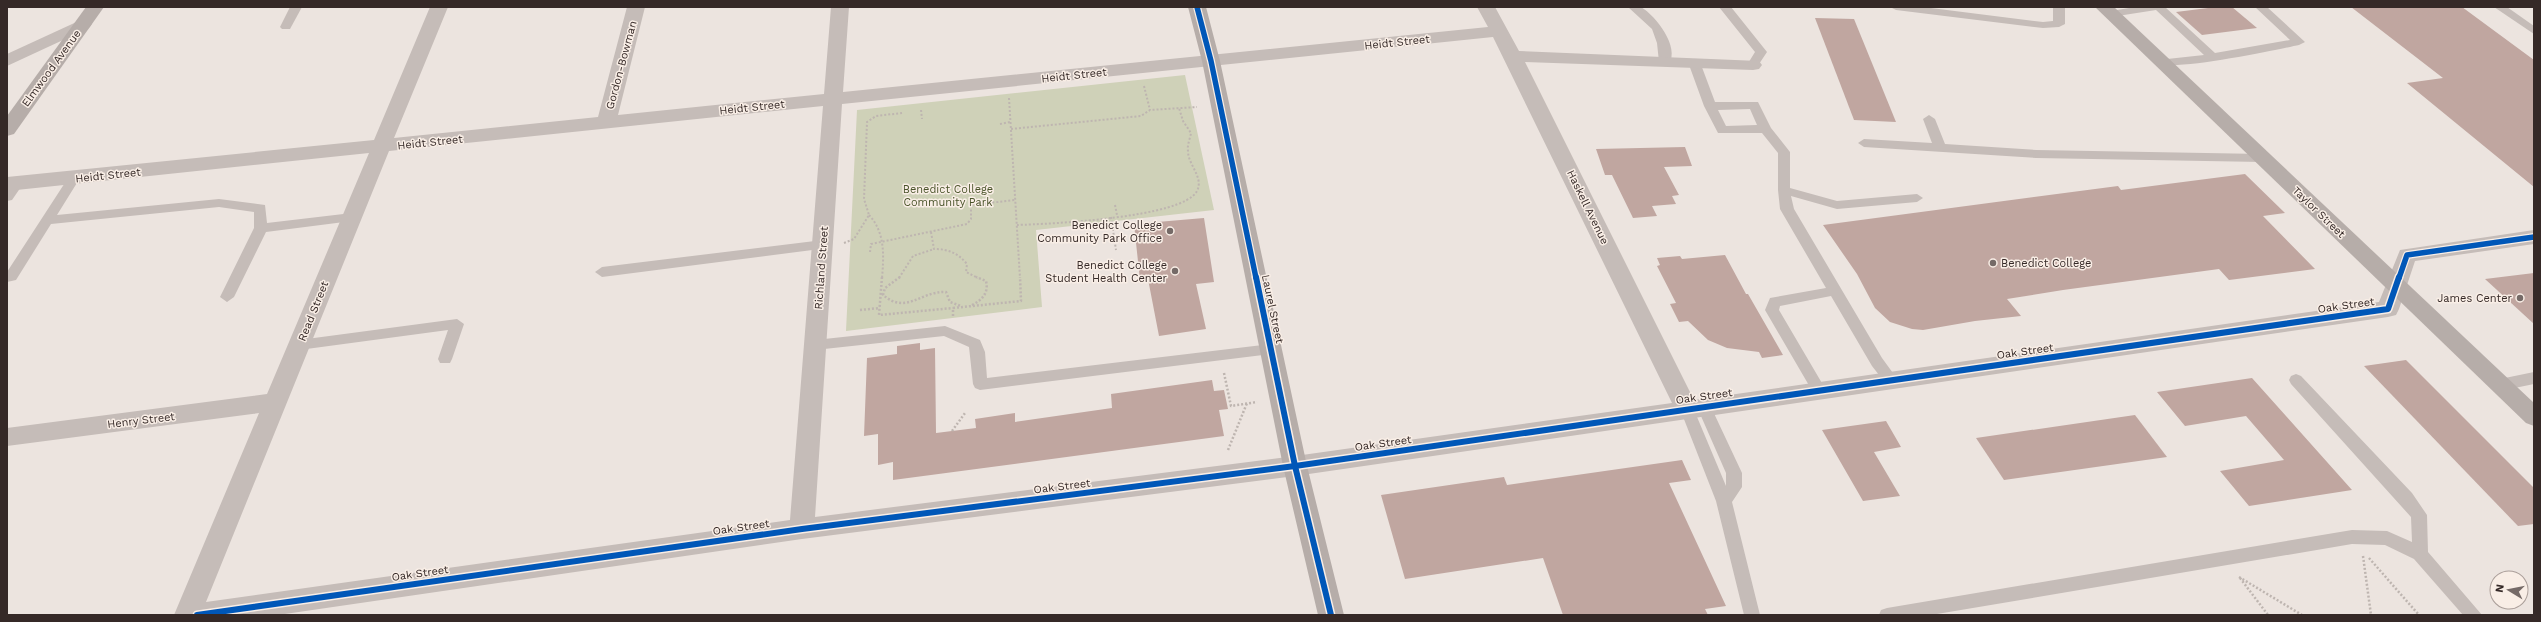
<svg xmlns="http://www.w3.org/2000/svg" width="2541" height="622" viewBox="0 0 2541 622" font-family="'Work Sans',sans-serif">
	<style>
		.green { fill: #cfd1b8 }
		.building { fill: #c0a6a0 }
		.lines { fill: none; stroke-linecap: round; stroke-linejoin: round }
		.path-far1 { stroke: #beb5b0; stroke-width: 2; stroke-dasharray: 2 2; stroke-linecap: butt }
		.path { stroke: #beb5b0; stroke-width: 2.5; stroke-dasharray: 2 2; stroke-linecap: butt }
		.lane { fill: #c5bcb8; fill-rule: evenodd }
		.street { fill: #c5bcb8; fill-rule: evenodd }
		.secondary { fill: #b6ada9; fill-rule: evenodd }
		.cycleway-far1-casing { stroke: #f9eee6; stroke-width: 8 }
		.cycleway-casing { stroke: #f9eee6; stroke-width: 9 }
		.cycleway-far1 { stroke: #0057b8; stroke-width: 5.5 }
		.cycleway { stroke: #0057b8; stroke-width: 6 }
		.poi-dot { fill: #756a67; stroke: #f9eee6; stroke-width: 1.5 }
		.labels { text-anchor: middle; stroke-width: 3; stroke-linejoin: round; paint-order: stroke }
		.street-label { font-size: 11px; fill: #352927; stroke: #f9eee6 }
		.park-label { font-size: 11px; fill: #4a542a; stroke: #f9eee6 }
		.poi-label { font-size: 11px; fill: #352927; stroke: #f9eee6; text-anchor: end }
	</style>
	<rect width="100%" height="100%" fill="#ece4df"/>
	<polygon class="green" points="1185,75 1214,210 1036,230 1042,307 846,331 857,110"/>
	<g class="building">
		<polygon points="2216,7 2232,7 2257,28 2202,35 2176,12"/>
		<polygon points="2351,7 2462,7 2534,60 2534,187 2407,83 2443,78"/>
		<polygon points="1815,18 1854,19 1896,122 1854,120"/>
		<polygon points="1685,147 1692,166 1664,167 1679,195 1672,196 1676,204 1652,206 1657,216 1633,218 1612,175 1605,175 1596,149"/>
		<polygon points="2245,174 2285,213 2263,216 2315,269 2229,280 2219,269 2063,290 2007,299 2021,316 1975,321 1923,330 1912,329 1890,322 1875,308 1857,274 1823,225 2118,186 2121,190"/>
		<polygon points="1204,218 1214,282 1196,284 1206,329 1159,336 1148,279 1140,280 1134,224"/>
		<polygon points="1725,255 1746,294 1748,294 1783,355 1762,358 1759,352 1727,348 1708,340 1688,321 1679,322 1670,304 1676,303 1657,266 1660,265 1657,258 1680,256 1682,259"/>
		<polygon points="2534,273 2534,324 2485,279"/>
		<polygon points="920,343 920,350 935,348 936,433 976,428 975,419 1015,413 1015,422 1112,408 1111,394 1212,380 1214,391 1224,390 1228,409 1219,410 1224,436 893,480 893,462 878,465 878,434 864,436 867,358 897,354 897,346"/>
		<polygon points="2406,360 2534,488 2534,524 2518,526 2364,366"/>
		<polygon points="2252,378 2352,490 2249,506 2220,471 2284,460 2246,416 2185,426 2157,392"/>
		<polygon points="2135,415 2167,457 2004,480 1976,438"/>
		<polygon points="1886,421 1901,447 1874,452 1900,496 1863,501 1822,430"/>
		<polygon points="1682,460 1691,480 1669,483 1726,606 1705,609 1708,615 1563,615 1543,558 1405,579 1381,495 1504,477 1507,485"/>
	</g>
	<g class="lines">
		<g class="path-far1">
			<polyline points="1144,86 1150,110"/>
			<polyline points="1009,98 1020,278"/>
			<polyline points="921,110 922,119"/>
			<polyline points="1000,124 1010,122"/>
			<polyline points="1011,129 1141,116 1150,110 1197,107"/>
			<polyline points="1115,205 1117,215"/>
			<path d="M869,215C885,232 884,255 882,278"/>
			<polyline points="1111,217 1116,250"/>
			<path d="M1017,225C1048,224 1183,218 1197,191C1204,177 1188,165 1188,151C1187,145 1190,139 1191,133L1183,121L1179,108"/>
			<path d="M931,232L934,249C948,249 958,253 967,264L966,272L978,278"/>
			<polyline points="844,243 854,239 869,215 864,199 867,122 876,116 902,113"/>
			<polyline points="870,252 871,244 967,224 971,219 971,205 1015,200"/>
			<polyline points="899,278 913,256 934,249"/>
		</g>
		<g class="path">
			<polyline points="882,277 879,315 953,308"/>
			<path d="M900,277L885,288L883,295C907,315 920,291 946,292L950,302L961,306"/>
			<path d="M972,305C982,300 989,293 986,281L976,277"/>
			<polyline points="860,310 880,308"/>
			<polyline points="953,316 953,308 1021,301 1020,277"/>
			<polyline points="1224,373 1231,406 1257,402"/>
			<polyline points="952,431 965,413"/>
			<polyline points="1228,450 1247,403"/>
			<polyline points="2363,556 2371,615"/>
			<polyline points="2369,558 2419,615"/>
			<polyline points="2239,577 2302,615"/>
			<polyline points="2240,578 2268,615"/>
		</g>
		<g class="lane">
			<polygon points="290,7 302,7 290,29 282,29 280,27"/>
			<path d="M1628,7H1641C1656,16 1680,47 1669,64H1661L1659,62L1657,43L1652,29Z"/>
			<polygon points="1719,7 1731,7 1767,52 1757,67 1753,68 1747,65 1755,52"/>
			<polygon points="1890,7 1923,7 2043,22 2053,21 2053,7 2065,7 2065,24 2059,27 2043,28 1896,10"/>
			<path d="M2135,7H2165L2215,53L2290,40L2255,7H2267L2305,42L2299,45C2280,49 2165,74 2156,62L2158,60L2204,55L2156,10L2111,17L2105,14L2111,11Z"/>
			<polygon points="2494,7 2507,7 2534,26 2534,34"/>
			<path d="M1694,59L1700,62L1715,102H1758L1771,128L1790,152V188L1837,201L1917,194L1923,198L1917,202L1837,209L1791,196L1794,209L1882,358L1898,380L1896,384H1886L1872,366L1831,296L1780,306L1779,310L1826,390L1824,394H1814L1765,310L1770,298L1826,288L1780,209L1778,190V153L1762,133H1718L1704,106L1688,62ZM1750,109L1757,125L1726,126L1718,110Z"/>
			<polygon points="1929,115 1935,119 1945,144 2036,150 2262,154 2268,158 2262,162 2036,158 1864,147 1858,143 1864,139 1932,143 1923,119"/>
			<polygon points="74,174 80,178 57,215 219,199 265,205 267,223 352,213 359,217 352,221 266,232 234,297 227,302 220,297 254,228 254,212 219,207 51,224 16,280 7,282 7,272 70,175"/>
			<path d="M17,180L23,184L12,200L7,201C7,192 6,183 17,180Z"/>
			<polygon points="823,240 828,242 830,245 828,248 602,277 595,272 602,267"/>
			<polygon points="457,319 464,324 452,359 450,363 440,363 438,359 448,330 299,350 294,349 292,345 294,341 299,340"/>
			<polygon points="945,326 980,340 985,352 987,378 1271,344 1276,345 1278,349 1276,353 1271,354 980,390 975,388 973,384 969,347 944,336 815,350 810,349 808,345 810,341 815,340"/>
			<polygon points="2534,372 2534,384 2500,391 2495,389 2493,385 2495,381 2500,379"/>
			<polygon points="2296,374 2301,376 2412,493 2427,515 2428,552 2482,615 2463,615 2414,559 2385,545 2352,544 1931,615 1879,615 1881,610 1887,608 2352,530 2387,531 2412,542 2411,517 2291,384 2289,380 2291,376"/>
			<polygon points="1704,401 1709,403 1711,407 1742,473 1742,487 1732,502 1760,615 1744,615 1716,501 1680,409 1682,405 1692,405 1726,486 1726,473 1697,407 1699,403"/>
		</g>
		<g class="street">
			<path d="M430,7H448L394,138L598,117L627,7H645L618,115L824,94L831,7H849L843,92L1488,27L1477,7H1495L1519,51L1759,61L1762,65L1759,69L1753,70L1525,62L1694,400L2379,302L2400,250L2534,230V244L2415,261L2399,309L2396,315L2388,317L1295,476L802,539L278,615H174L259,413L7,446V428L267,394L369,153L7,191V177L374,140ZM1493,37L1672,403L1295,456L815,517L842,104ZM823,106L790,520L206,602L389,151Z"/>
			<polygon points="83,19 89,20 92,24 89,28 7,66 7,54"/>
		</g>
		<g class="secondary">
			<polygon points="86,7 104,7 14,134 7,136 7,116"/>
			<polygon points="1188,7 1206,7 1220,61 1307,466 1344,615 1318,615 1283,466 1202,61"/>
			<polygon points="2095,7 2114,7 2534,403 2534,426 2526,423"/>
		</g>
		<g class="cycleway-far1-casing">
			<g id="cycleway-far1">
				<polyline points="1197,7 1211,61 1256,278"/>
				<polyline points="2399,278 2407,255 2534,237"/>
			</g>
		</g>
		<g class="cycleway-casing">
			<g id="cycleway">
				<polyline points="1256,277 1295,466 1331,615"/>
				<polyline points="197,615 802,529 1295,466 2388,309 2399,277"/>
			</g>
		</g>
		<use href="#cycleway-far1" class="cycleway-far1"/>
		<use href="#cycleway" class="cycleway"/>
	</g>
	<g class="poi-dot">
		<circle cx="1170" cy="231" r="4"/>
		<circle cx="1993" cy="263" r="4"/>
		<circle cx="1175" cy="271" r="4"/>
		<circle cx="2520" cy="298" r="4"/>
	</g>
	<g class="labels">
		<g class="street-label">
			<text transform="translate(1397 42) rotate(-6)" y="4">Heidt Street</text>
			<text transform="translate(621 65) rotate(-75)" y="4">Gordon-Bowman</text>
			<text transform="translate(51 68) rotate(-54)" y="4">Elmwood Avenue</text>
			<text transform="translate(1074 75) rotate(-6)" y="4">Heidt Street</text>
			<text transform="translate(752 107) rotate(-6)" y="4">Heidt Street</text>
			<text transform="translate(430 142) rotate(-6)" y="4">Heidt Street</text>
			<text transform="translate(108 175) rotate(-6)" y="4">Heidt Street</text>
			<text transform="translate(1588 207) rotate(64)" y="4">Haskell Avenue</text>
			<text transform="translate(2319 212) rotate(44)" y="4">Taylor Street</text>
			<text transform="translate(821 268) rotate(-86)" y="4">Richland Street</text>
			<text transform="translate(2346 305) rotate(-8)" y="4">Oak Street</text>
			<text transform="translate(1273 309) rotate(78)" y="4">Laurel Street</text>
			<text transform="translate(313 311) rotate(-68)" y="4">Read Street</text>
			<text transform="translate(2025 351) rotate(-8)" y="4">Oak Street</text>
			<text transform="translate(1704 396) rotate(-8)" y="4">Oak Street</text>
			<text transform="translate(141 420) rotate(-7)" y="4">Henry Street</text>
			<text transform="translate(1383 443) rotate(-8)" y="4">Oak Street</text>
			<text transform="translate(1062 486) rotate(-7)" y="4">Oak Street</text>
			<text transform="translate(741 527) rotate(-8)" y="4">Oak Street</text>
			<text transform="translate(420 573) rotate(-8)" y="4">Oak Street</text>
		</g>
		<g class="park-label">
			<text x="948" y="193">Benedict College<tspan x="948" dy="13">Community Park</tspan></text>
		</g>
		<g class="poi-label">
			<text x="1162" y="229">Benedict College<tspan x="1162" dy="13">Community Park Office</tspan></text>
			<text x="2001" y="267" text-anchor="start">Benedict College</text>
			<text x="1167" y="269">Benedict College<tspan x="1167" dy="13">Student Health Center</tspan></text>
			<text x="2512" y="302">James Center</text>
		</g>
	</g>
	<rect width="2541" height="622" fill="none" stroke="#352927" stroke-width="16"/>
	<g transform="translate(2509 590) rotate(280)"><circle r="19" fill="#f9eee6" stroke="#ab9f9a"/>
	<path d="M0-3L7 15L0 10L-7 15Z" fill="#756a67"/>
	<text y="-6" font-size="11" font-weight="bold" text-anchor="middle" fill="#352927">N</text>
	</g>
</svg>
